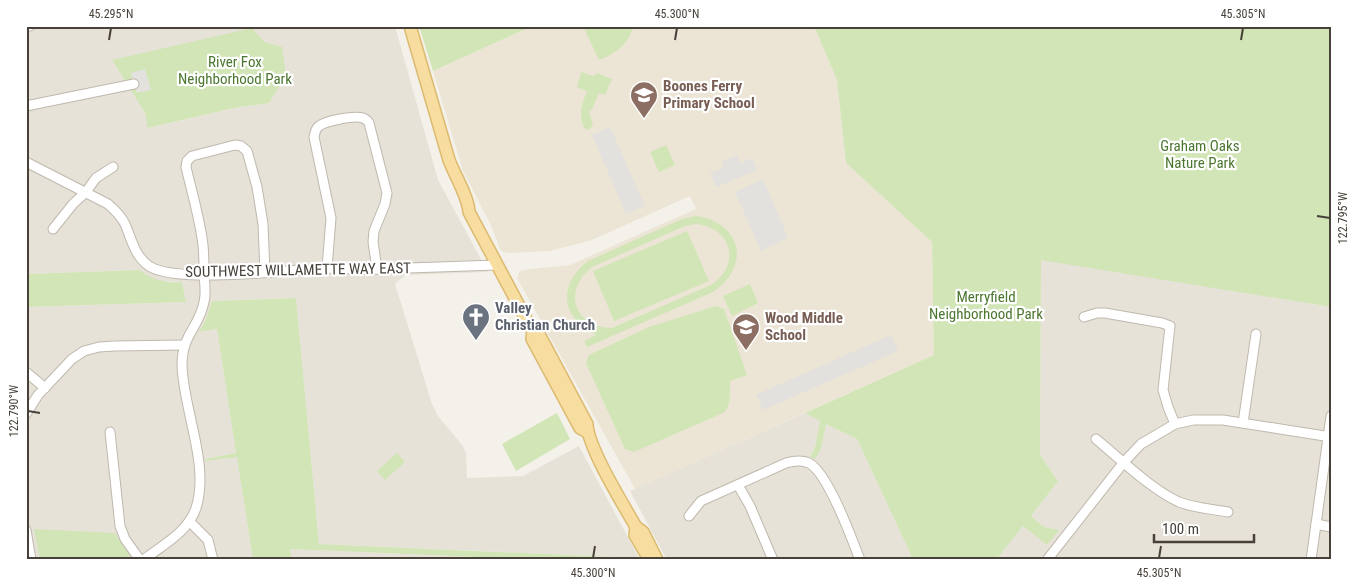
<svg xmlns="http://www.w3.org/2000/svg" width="1357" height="586" viewBox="0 0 1357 586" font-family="'Roboto Condensed',sans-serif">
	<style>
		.residential { fill: #e7e2d8; fill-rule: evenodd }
		.education { fill: #ece5d5 }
		.green { fill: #d1e5b6; fill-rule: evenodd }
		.parking { fill: #e3e1de }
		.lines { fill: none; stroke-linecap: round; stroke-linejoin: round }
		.minor-casing { stroke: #bfb8ad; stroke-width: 11 }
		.major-casing { stroke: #dcba70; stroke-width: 14 }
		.minor { stroke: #fff; stroke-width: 9 }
		.major { stroke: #f7dda0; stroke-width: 11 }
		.ticks { fill: none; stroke: #474139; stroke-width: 2 }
		.labels { text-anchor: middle; stroke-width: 4.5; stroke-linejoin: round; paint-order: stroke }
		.park-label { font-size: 15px; fill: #4b762f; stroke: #fff }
		.education-label { font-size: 15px; font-weight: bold; fill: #785e54; stroke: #fff; text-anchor: start }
		.street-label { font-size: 15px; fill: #474139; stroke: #fff }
		.worship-label { font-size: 15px; font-weight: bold; fill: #5b616d; stroke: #fff; text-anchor: start }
		.neatline { fill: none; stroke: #474139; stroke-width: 2 }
		.ticks-label { font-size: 12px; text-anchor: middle; fill: #474139 }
	</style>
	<rect width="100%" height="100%" fill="#f4f1ea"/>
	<g class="residential">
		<path d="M26,26H395L438,180L488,272L405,275L395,284L432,404L438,416L463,446L466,453L467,478L523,476L579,446L639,558L319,544L296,298L212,301L206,319L200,332L217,329L236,453L205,459V461L237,456L253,560H26V307L186,302L182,282L160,281L149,277L139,270L26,274ZM112,60L269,103L234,108L149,128L145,113Z"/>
		<polygon points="1041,259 1331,307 1331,560 996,560 1023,526 1059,530 1044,527 1031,516 1058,481 1040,455"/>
		<polygon points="805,413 820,421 815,447 810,456 821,449 826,424 857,439 911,555 910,560 667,560 630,491"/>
		<polygon points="290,549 546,560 292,560"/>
	</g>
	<polygon class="education" points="532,26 814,26 837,80 846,163 932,242 934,355 635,489 517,278 519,272 523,270 570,265 696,209 690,196 592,240 550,251 509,253 503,252 500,249 491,225 463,171 433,71"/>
	<g class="green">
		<polygon points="419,26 532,26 433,71"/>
		<path d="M583,26H633C629,44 615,54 599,60Z"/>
		<polygon points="814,26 1331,26 1331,307 1041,260 1040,455 1058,481 1031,516 1044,527 1059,530 1047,545 1023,526 996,560 910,560 911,555 857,439 826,424 821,449 815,459 810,457 815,447 820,421 805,413 934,355 932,242 846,163 837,80"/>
		<polygon points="252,28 264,42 282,47 286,76 269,103 234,108 148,128 145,113 112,60"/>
		<path d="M581,72L593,76L597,73L612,79L605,95L599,93L592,109L589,112L593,125L588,130L584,128C578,115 582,104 587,91L577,87Z"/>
		<polygon points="666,145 675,165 659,172 650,152"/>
		<path d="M696,216C741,222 752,266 713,292L587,347L584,341L596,335C561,318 557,285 588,261L682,219ZM696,224C733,228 741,265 711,285L612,328C574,328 562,290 592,267L685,226Z"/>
		<polygon points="687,231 709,281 614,321 593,271"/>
		<path d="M139,270C153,280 165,283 182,282L186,302L26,307V274Z"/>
		<polygon points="750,284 758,303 732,316 723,296"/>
		<polygon points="296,298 319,544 638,558 639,560 546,560 290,549 292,560 253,560 237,457 205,461 205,459 236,453 217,329 199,332 206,319 212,301"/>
		<path d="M716,306L724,309L747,375L730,381C730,392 731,402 725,412L634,452L625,449L586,363L589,355L649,327Z"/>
		<polygon points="557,413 570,439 516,471 502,444"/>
		<polygon points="397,453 405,462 385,480 377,471"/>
		<path d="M34,529L115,533C119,541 130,552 130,560H40Z"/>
	</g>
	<g class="parking">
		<polygon points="145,69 151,90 137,93 131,73"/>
		<polygon points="610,127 645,206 626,214 592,135"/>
		<polygon points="737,155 740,163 752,158 757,170 716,187 710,173 724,168 721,162"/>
		<polygon points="763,179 788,237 761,251 735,192"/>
		<polygon points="891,335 898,351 763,410 756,395"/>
	</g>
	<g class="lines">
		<g class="minor-casing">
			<g id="minor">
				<polyline points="26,27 30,26"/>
				<polyline points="26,106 134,84"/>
				<path d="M26,162L108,204C115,210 121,216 125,224C132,240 134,255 149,266C175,284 291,270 326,268C344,268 362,270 379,269C419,268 458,266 497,265"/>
				<polyline points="53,229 73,204 86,192 96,178 113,167"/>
				<path d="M327,268L331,218L314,137C315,133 315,129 319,126C325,121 355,115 363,118C365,119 368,121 369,123L387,193L385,204L374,231L373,242L377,269"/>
				<polyline points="1084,317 1097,313 1105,313 1162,323 1170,326 1163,390 1168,407 1175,424"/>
				<polyline points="26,372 45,388"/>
				<polyline points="26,414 38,395 72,359 84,351 99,347 115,346 184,345"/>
				<polyline points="1243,423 1256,334"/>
				<polyline points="110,432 120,526 125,539 140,560"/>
				<path d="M1096,439C1119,458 1152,490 1179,502C1194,508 1212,509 1228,512"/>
				<polyline points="738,485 750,506 773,560"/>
				<path d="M689,516L701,501L786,463C793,461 802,460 809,463C828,473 852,539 860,560"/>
				<polyline points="190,522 208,540 213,560"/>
				<polyline points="1316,524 1331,527"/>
				<polyline points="26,530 31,560"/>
				<path d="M143,560C163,545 188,532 196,508C210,465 183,409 182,365C182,334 199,328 204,302C206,294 205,284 204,276C204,266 204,255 203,245C200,219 192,193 186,167L187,161L192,156L235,145L241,146L247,151L257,187L263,224L265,272"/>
				<polyline points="1047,560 1124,462 1141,444 1175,424 1193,420 1223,420 1331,437"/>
				<polyline points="1311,560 1331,416"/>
			</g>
		</g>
		<g class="major-casing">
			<g id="major">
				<path d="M410,26L449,160C455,176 468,196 469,212L533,332L540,336L587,424C588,448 623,504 636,527L643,532L657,560"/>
				<polyline points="533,332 532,339 580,428 587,432"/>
				<polyline points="636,527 635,535 649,559"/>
			</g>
		</g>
		<use href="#minor" class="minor"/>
		<use href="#major" class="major"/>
	</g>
	<path class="ticks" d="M109,40L111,28M675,40L677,28M1241,40L1243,28M1317,216L1330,218M28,411L40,413M593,558L595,546M1159,558L1161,546"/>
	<defs>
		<g id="school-pin" transform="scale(1.4375)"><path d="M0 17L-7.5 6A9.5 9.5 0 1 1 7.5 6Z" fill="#8d6e63" stroke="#fff"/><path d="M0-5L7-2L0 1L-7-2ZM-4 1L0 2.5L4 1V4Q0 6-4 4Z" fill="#fff"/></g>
		<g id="church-pin" transform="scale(1.4375)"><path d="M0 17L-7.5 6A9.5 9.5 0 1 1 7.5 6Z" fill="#6b7280" stroke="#fff"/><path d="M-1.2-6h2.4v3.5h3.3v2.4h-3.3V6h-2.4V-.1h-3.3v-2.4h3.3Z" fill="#fff"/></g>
	</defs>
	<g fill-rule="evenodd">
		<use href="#school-pin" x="644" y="95"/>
		<use href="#church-pin" x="476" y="317"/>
		<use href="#school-pin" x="746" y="327"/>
	</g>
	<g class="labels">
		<g class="park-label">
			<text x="235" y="67">River Fox<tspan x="235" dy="17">Neighborhood Park</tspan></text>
			<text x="1200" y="151">Graham Oaks<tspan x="1200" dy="17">Nature Park</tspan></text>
			<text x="986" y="302">Merryfield<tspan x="986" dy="17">Neighborhood Park</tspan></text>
		</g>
		<g class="education-label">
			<text x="663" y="91">Boones Ferry<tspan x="663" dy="17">Primary School</tspan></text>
			<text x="765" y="323">Wood Middle<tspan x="765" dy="17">School</tspan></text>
		</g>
		<g class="street-label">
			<text transform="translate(298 270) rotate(-1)" y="5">SOUTHWEST WILLAMETTE WAY EAST</text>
		</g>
		<g class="worship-label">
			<text x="495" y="313">Valley<tspan x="495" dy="17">Christian Church</tspan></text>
		</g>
	</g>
	<rect width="1357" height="586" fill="none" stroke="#ffffff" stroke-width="55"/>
	<path d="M1154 534v8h100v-8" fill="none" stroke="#474139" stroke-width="2.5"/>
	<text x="1162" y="534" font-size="15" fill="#474139" stroke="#ffffff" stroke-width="4" paint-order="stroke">100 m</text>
	<rect x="28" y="28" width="1302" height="530" class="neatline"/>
	<g class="ticks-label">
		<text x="111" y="18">45.295°N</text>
		<text x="677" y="18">45.300°N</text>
		<text x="1243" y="18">45.305°N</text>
		<text transform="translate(1343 218) rotate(-90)" y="4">122.795°W</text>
		<text transform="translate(14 411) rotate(-90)" y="4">122.790°W</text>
		<text x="593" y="577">45.300°N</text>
		<text x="1159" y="577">45.305°N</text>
	</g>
</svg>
